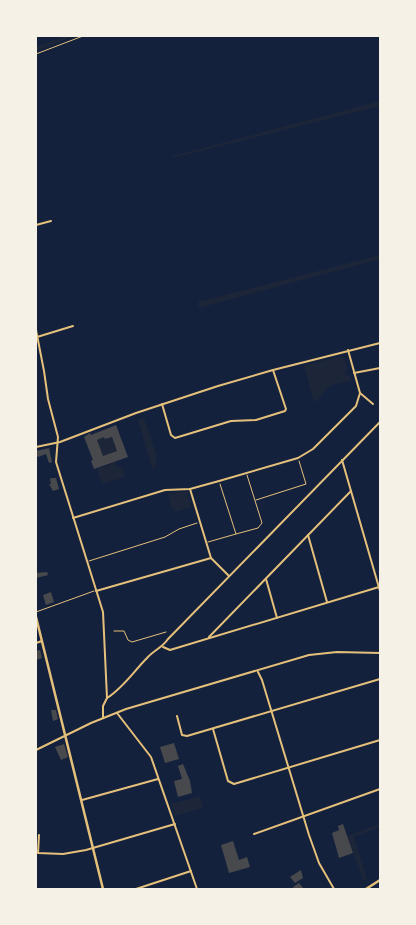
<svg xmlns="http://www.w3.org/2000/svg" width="416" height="925" viewBox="0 0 416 925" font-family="'Open Sans',sans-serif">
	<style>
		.green { fill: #1d2539 }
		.building { fill: #48494c; fill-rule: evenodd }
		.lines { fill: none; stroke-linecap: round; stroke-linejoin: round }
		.path { stroke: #e5c07b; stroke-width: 1 }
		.minor { stroke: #e5c07b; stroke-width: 2 }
		.tertiary { stroke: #e5c07b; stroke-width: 2.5 }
		.secondary { stroke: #e5c07b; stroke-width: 2.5 }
	</style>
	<rect width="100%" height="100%" fill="#14213d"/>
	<g class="green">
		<polygon points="64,36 74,36 36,51 36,47"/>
		<polygon points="380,101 380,106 173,158 173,156"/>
		<polygon points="380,255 380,259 199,308 198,302"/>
		<polygon points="344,356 348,369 345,372 346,376 350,375 351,381 331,385 314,403 304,365"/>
		<polygon points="144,418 157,456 155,468 152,468 138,420"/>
		<polygon points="104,437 105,439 112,437 117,451 103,456 97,440"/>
		<polygon points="115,462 117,467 121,466 125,477 102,484 97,469"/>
		<polygon points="187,491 191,507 175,512 175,509 172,509 168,494"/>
		<polygon points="200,796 203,808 175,816 171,804"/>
		<polygon points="380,824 380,827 354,837 367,879 363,880 347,836"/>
	</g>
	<g class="building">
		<path d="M116,425L128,457L94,469L91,461L93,460L84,437L90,433L91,435ZM104,437L105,439L112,437L117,451L103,456L97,440Z"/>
		<polygon points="49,448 52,462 49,463 46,454 38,457 36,455 36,451"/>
		<polygon points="51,478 56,478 59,489 53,491 49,484 51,484 50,479"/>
		<polygon points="47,572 48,575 36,578 36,573"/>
		<polygon points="51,592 54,602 46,605 43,595"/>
		<polygon points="40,650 42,658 36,660 36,651"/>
		<polygon points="51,710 56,710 58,719 53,721"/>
		<polygon points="174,743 179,759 165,763 160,747"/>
		<polygon points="64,744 68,757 61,760 55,747"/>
		<polygon points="183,764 190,781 192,793 178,797 174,781 182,779 178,766"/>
		<polygon points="343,824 353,853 339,858 332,833 339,830 338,826"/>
		<polygon points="233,841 239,860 247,857 250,867 229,873 221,845"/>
		<polygon points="301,870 303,878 295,883 290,877"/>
		<polygon points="299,883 304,889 294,889 293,887"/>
	</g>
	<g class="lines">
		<g class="path">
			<polyline points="36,54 83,36"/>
			<polyline points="256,500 306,484 299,461"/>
			<polyline points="236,534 258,528 262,523 247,475"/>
			<polyline points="208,542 236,534 220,484"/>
			<polyline points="89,561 165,537 179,529 197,523"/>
			<polyline points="36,612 94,591"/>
			<polyline points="114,631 124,631 128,640 132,642 166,632"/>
		</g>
		<g class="minor">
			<polyline points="36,225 51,221"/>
			<polyline points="36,330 44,371 48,399 58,437 56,462 103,612 107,698 103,706 103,718"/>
			<polyline points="37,337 73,326"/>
			<polyline points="354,373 380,368"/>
			<polyline points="360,393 373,404"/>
			<polyline points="162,404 171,435 175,438 231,421 256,420 285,411 286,409 273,370"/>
			<polyline points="36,447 60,442 136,413 218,386 273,370 380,343"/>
			<polyline points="342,460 380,591"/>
			<polyline points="190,489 211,558 229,576"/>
			<polyline points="73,518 165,490 190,489 219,481 298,458 313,449 356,406 360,393 348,350"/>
			<polyline points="308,535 327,602"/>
			<polyline points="266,579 277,618"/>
			<polyline points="96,591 211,558"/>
			<polyline points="209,637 351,491"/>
			<polyline points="36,643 42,641"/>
			<polyline points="163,647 170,650 379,587"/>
			<polyline points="258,672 262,680 309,835 319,863 334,889"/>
			<path d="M107,698C123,688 134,671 147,658C154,650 162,648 168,639L380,422"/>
			<polyline points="117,713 151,757 197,889"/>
			<polyline points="177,716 182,735 187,736 380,679"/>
			<polyline points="213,729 228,781 234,784 380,740"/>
			<polyline points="36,750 91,723 126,709 309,655 337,652 380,653"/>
			<polyline points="82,800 158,779"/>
			<polyline points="254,834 380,789"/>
			<polyline points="39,835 38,853 63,854 86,850 175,824"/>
			<polyline points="136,889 191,871"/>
		</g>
		<polyline class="tertiary" points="36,617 103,889"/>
		<polyline class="secondary" points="366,889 380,880"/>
	</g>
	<rect width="416" height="925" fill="none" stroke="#f6f1e7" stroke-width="74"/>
</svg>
